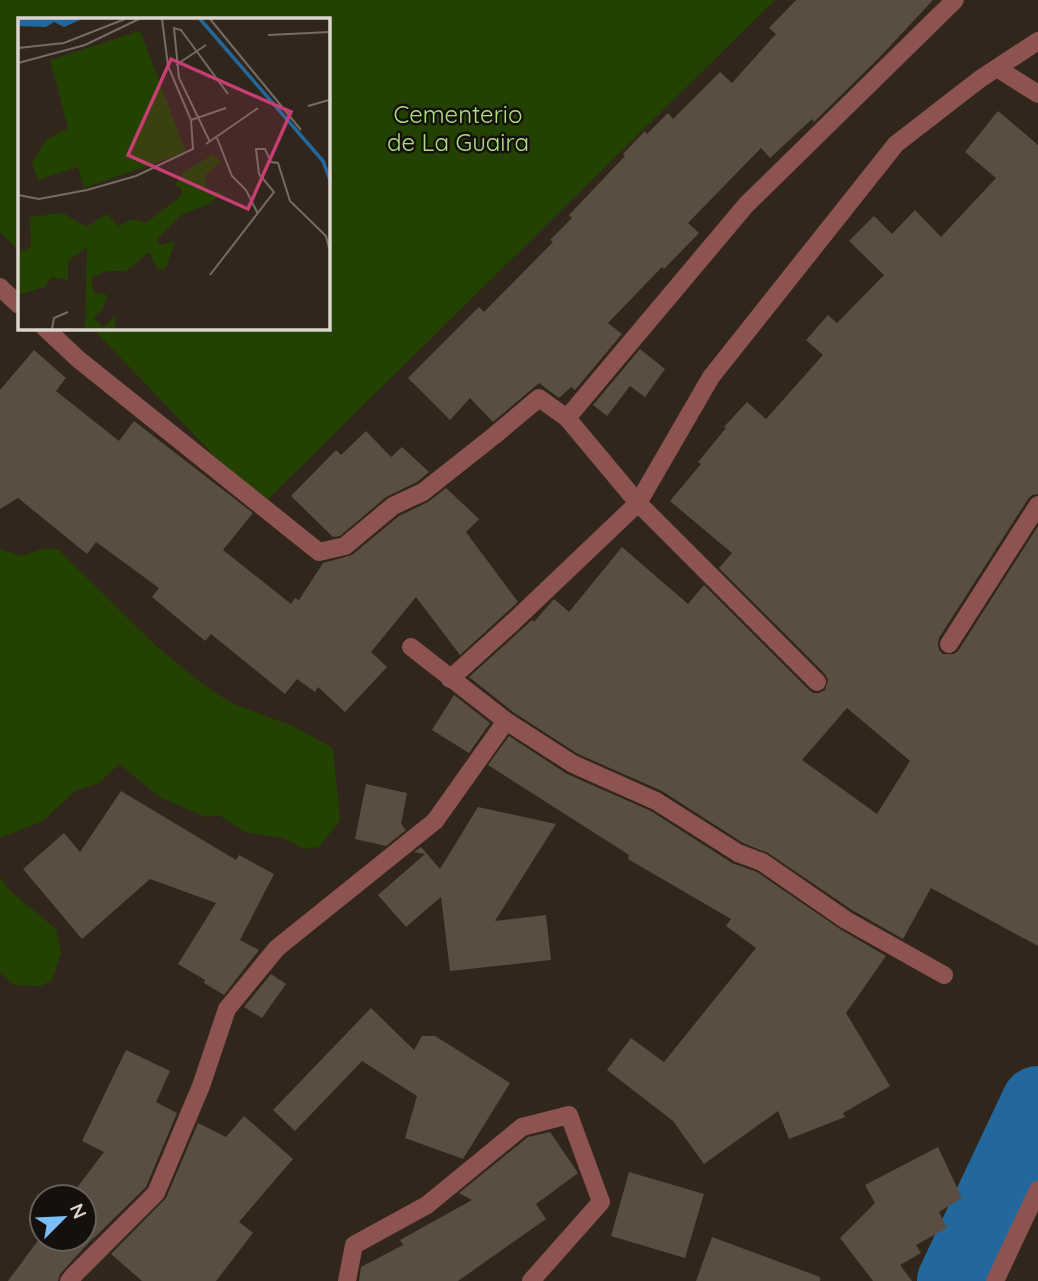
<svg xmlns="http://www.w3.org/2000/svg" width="1038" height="1281" viewBox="0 0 1038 1281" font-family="Quicksand,sans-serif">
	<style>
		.green { fill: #234100 }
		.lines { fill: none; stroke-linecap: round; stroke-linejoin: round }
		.river { stroke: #22689d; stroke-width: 74 }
		.building { fill: #5a4e43; fill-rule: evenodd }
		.service { stroke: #8c5350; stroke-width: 18 }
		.minor { stroke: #8c5350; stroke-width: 18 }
		.labels { text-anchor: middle; stroke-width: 5; stroke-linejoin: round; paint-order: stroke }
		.park-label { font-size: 24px; fill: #a9e07f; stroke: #15100c }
		.inset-river { fill: none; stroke: #22689d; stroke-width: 3.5 }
		.inset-road { fill: none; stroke: #756c63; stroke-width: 2 }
		.view { fill: #c73e72; fill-opacity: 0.15; stroke: #c73e72; stroke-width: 3.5 }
		.inset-edge { fill: none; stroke: #dcd5ce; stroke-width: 3.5 }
	</style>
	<rect width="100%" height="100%" fill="#31261c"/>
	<g class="green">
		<polygon points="0,0 775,0 265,502 228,470 91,327 327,327 327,19 19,19 19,252 0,232"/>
		<polygon points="46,548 59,550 156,646 205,686 232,703 295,727 333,748 340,820 319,847 305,849 283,838 245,832 219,815 206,817 161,798 119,764 99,783 75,791 43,821 0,838 0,549 21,556"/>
		<polygon points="0,877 9,890 56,929 61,953 52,980 41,986 14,985 0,972"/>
	</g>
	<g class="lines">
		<polyline class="river" points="954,1281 1038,1103"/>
	</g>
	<g class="building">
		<polygon points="796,0 933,0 878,59 814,122 812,119 770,158 761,148 688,223 699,233 664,269 662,267 608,323 622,334 575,390 571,387 559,398 539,383 493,422 470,398 450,420 408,378 479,307 484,312 553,242 550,240 572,218 569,215 625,156 623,154 645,131 647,134 668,113 673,119 720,72 732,83 776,34 769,28"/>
		<path d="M998,111L1038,145V494L1032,495L1028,499L939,638L938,644L939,650L943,654H954L958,651L1038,526V946L931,888L903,939L852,910L768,853L743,843L662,791L578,754L513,712L469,677L532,620L534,622L554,599L569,612L622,547L688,604L704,585L809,690L813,693H819L825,690L828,680L825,674L719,568L732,553L670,501L701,464L698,462L726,428L724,427L747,402L766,419L823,355L806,340L828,315L837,323L884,275L849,241L874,216L892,234L915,210L941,237L996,178L965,152ZM847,708L910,761L877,814L802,760Z"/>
		<polygon points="640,349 665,369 645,397 630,386 607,416 593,405"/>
		<polygon points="34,350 66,378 56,391 119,441 134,421 253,513 223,550 291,604 295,598 299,600 323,563 352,555 399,516 428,502 446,488 479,519 466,532 518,602 460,655 416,597 371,652 387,667 345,712 318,687 315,692 297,679 285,694 211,634 205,641 152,597 159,588 96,542 87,554 18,498 0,509 0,390"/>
		<polygon points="366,431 391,457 402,447 429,472 417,482 386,497 340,536 333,537 291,496 336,450 341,455"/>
		<polygon points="454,695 490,723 469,753 432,730"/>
		<polygon points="509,736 567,774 651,811 732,863 757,872 840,929 886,956 846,1013 890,1086 843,1113 845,1117 789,1139 778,1111 704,1164 673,1121 607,1070 631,1038 664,1062 756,948 726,926 731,919 628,859 629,855 488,765"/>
		<polygon points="366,784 407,793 401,824 406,830 386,846 355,839"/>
		<polygon points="121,791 236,860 239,855 274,874 240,940 259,950 224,995 204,983 205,980 178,964 216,903 150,879 82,939 23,869 64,833 80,852"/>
		<polygon points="478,807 556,824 495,921 546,915 551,960 450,971 441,897 406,927 378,895 425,854 414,852 421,847 440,869"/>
		<polygon points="271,974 286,984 262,1018 244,1007"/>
		<polygon points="371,1008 414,1050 422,1036 435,1036 510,1083 463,1159 405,1138 417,1096 362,1061 295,1131 273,1110"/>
		<polygon points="126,1050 170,1071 156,1102 177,1113 146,1187 94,1238 93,1238 60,1274 58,1281 8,1281 42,1235 42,1239 84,1239 84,1197 70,1197 104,1152 82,1141"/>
		<polygon points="244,1116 293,1159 239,1222 253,1233 216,1281 142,1281 111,1254 166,1198 198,1123 226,1137"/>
		<polygon points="550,1132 578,1173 536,1204 546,1219 458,1281 359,1281 361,1267 403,1245 400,1240 472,1200 459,1193 528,1137"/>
		<polygon points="938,1147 962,1198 939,1212 947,1228 916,1245 921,1253 900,1265 912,1281 873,1281 840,1238 875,1203 865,1185"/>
		<polygon points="629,1172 704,1194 685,1258 611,1236"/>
		<polygon points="712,1237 820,1277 820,1281 696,1281"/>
	</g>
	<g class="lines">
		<polyline class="service" points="995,1281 1038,1190"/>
		<g class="minor">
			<polyline points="997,68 1038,94"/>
			<polyline points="0,287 19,305"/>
			<polyline points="44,327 78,359 319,552 345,546 393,506 423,492 495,435 539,398 567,418 746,205 955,0"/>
			<polyline points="567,418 638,503 817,682"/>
			<polyline points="949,644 1038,505"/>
			<polyline points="411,647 506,721 573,764 656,801 738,853 762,862 846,920 944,975"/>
			<polyline points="450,679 512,623 638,503 711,377 896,144 980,79 1038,41"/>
			<polyline points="69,1281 75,1274 156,1193 201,1086 227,1009 277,948 435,821 506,721"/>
			<polyline points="347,1281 354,1245 427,1205 522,1127 569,1115 601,1202 531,1281"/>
		</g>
	</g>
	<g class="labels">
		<g class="park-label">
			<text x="458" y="123">Cementerio<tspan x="458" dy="28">de La Guaira</tspan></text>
		</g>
	</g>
	<g transform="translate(18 18)">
		<rect width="312" height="312" fill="#31261c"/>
		<path d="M122,13L168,134L66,170L60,149L20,162L14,144L28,122L50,110L32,42ZM194,137L203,143L187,158L188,173L204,174L191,186L164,196L139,221L141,227L157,223L148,250L140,252L131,234L108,253H89L74,259L75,274L89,277L85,291L75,300L86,309L97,297V311H67L69,229L50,243V262L34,259L27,269L0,277V235L13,229L12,199L45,195L68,209L89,196L100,208L115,201L128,205L164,177L163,170L157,167L164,155Z" fill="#234100"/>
		<path d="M0,1H64L46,9L36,4L28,9L0,8Z" fill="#22689d"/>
		<path class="inset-river" d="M182,1L305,143L312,162"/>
		<path class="inset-road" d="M192,1L283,112M250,17L312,14M0,30L46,25L107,1M0,45L67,27L121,1M158,47L188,27M312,54V125M290,88L311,82M173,102L208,90M199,120L214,158L228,172L240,196M192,124L161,60L156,10L163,12L210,76M188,126L240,90M0,177L21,181L69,172L118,158L175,131L173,102L150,48L144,1M192,257L256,174L241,156L238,131H247L253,144L260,145L272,183L308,218L311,230M34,311L36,300L50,294"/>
		<path class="view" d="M153,41L273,94L230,191L110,137Z"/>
		<rect width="312" height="312" class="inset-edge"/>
	</g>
	<g transform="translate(63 1218) rotate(66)"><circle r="33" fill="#15100c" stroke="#655f5a" stroke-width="2"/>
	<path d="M0-5L12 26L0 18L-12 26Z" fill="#7abff8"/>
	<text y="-10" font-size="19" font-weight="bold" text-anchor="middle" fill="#dcd5ce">N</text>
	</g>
</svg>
